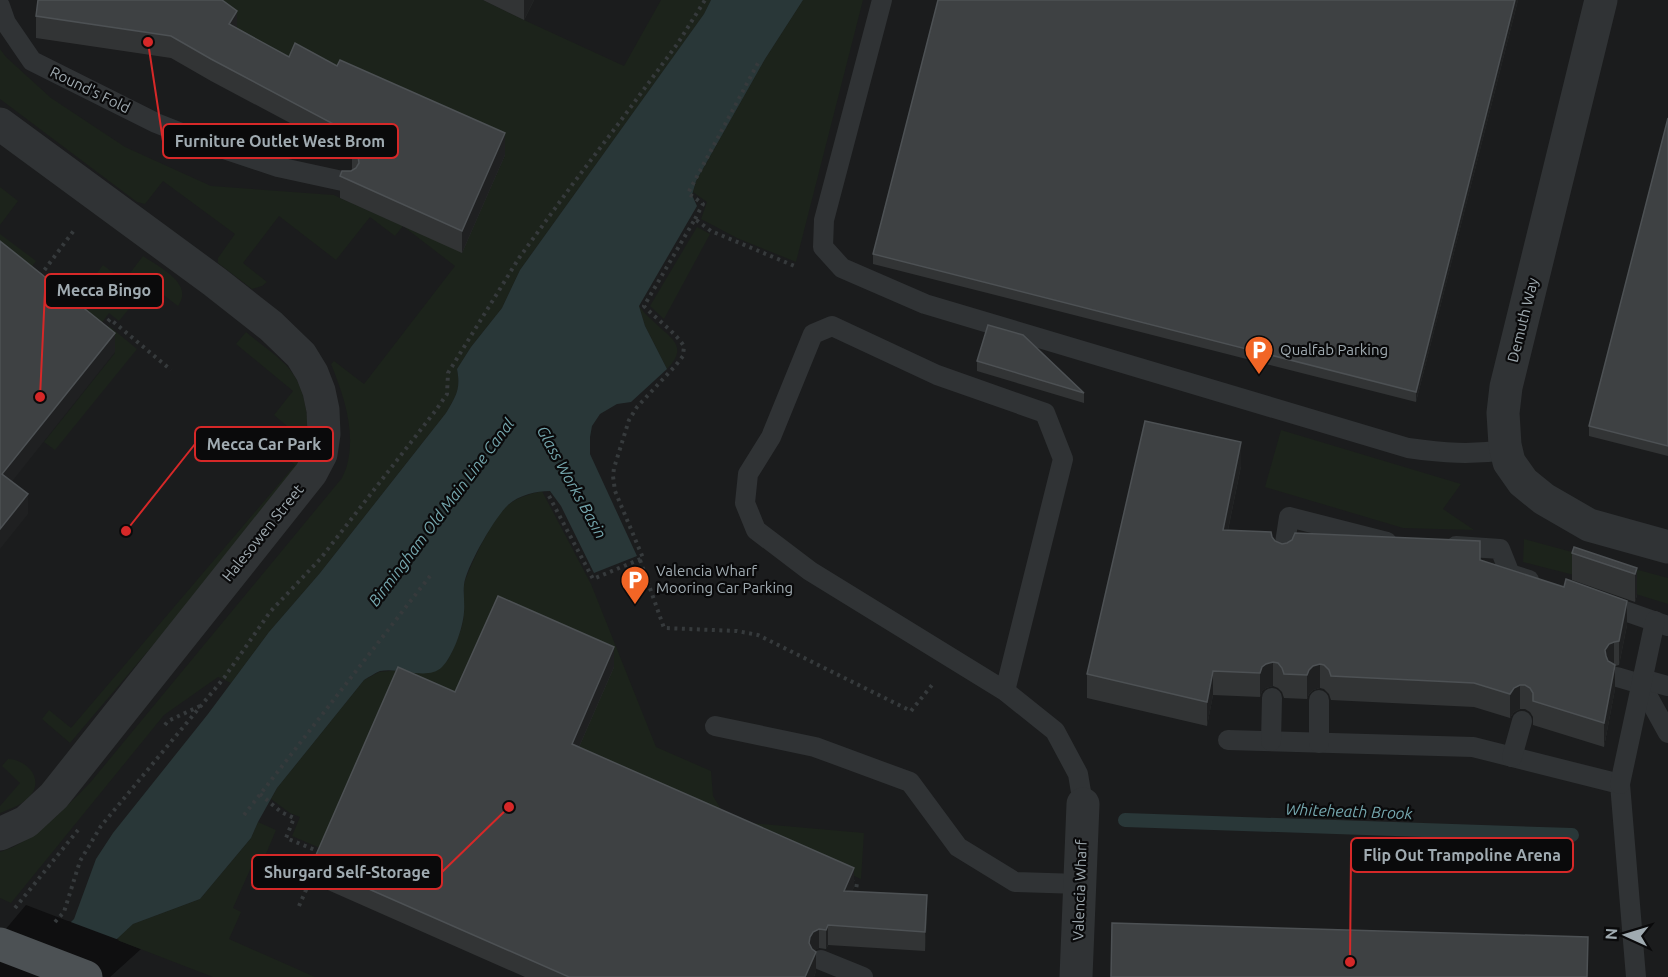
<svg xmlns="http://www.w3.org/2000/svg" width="1668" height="977" viewBox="0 0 1668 977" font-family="Ubuntu,sans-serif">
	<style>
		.built { fill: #1b1c1d }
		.green { fill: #1c231b }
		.water { fill: #293738 }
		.pier { fill: #0f0f10 }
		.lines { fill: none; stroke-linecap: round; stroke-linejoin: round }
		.stream { stroke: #293738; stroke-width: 14 }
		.path { stroke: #363a3c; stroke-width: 4; stroke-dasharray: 3 4.5; stroke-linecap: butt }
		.lane { stroke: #303335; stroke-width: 20 }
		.street { stroke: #303335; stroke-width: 33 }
		.primary { stroke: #4c5154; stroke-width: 33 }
		.wall { fill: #323435 }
		.shaded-wall { fill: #1f2021 }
		.building { fill: #3e4143; stroke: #4d5154; stroke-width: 1.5 }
		.labels { text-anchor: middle; stroke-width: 4.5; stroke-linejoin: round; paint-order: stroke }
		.street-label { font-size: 15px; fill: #a0abb1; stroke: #0a0a0b }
		.poi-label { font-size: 15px; fill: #a0abb1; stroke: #0a0a0b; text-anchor: start }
		.water-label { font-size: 16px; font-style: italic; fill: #75a7ae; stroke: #0a0a0b }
		.leader { fill: none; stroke: #d62828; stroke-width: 2 }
		.callout-dot { fill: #d62828; stroke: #0a0a0b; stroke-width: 2 }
		.callout { fill: #0a0a0b; stroke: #d62828; stroke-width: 2 }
		.callout-label { font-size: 16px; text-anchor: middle; font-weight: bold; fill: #a0abb1 }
	</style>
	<rect width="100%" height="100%" fill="#0f0f10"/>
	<polygon class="built" points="0,0 1668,0 1668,977 110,977 141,949 26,905 0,936"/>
	<g class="green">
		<path d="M211,0H483L524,20L624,66L661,0H711L704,14L520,270L502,308L471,347L457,369C461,389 456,396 446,413L320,573L269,632L231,683L218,677L164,715L11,903L0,898V852C34,842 65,808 89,784L342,478C344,473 347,467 348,461C355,428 343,394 331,364L334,361L364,384L455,266L403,226L395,236L370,217L336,260L279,216L243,263L267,282L262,286L252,289L218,263V258L235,234L163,181L145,204L137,202L0,99V49L6,57L51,98L125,147L211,186L334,195L340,198L462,252L505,155L229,46Z"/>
		<polygon points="803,0 863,0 796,262 737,238 701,219 707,202 693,192 696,181 765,59"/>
		<polygon points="0,187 18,201 0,225"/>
		<polygon points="697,227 710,234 664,319 650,306"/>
		<polygon points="0,234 36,261 23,279 0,260"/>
		<path d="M143,256C159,267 195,284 178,306L149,284L119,321L109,313L93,335L48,282L55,275L81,294L103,265L124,281Z"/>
		<path d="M639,306C643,311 647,316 652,320C668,337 691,345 667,369L645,326Z"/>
		<polygon points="109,326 137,349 55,450 44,442 115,353 99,340"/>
		<path d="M246,332C259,343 274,353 286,365C309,389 311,429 304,459L227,558L70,743L42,719L49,710L71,728L295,465L278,450L294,432L274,415L293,391L236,344Z"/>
		<polygon points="1281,430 1461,484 1443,509 1474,530 1403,528 1265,487"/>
		<path d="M542,491L591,584L656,747L711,771L713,796L728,821L864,833L861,879L728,821L455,712L391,683L320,848L292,836L300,817L290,813L271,799L277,788L364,680L379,672L399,670L448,660C455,645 463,629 464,613C465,602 462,590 465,581C472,561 493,518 508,505C518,497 530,494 542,491Z"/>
		<polygon points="1524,539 1668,578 1668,604 1574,575 1523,562"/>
		<path d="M8,759C24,759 42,775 33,792C26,804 12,808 0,813V806L20,783L2,766Z"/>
		<polygon points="258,822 276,830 261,866 253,863 233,908 241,912 229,939 315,977 213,977 117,940 119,936 133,924 200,899 251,838"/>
	</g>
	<path class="water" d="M711,0H803L765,59L696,181L692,195L697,206L639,306L645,326L667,369L631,402L617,404L600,414L592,426L590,437V454L637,556L594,573L561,506L550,491C536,491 519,495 508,505C495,517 466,567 464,585C463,594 465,603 464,612C463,628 453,656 442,667C428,681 400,667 380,671C375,673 369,677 364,680L277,788L258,822L251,838L200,899L133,924L76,977H16L74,919L96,859L113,833L208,714L269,632L320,573L446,413C456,396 461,389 457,369L471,347L502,308L520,270L704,14Z"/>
	<polygon class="pier" points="68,921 119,940 80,977 13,977"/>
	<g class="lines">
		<polyline class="stream" points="1125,820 1572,835"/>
		<g class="path">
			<polyline points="695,219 703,204 688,193 758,63"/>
			<polyline points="40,276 75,229"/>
			<polyline points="103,327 110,319 171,370"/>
			<path d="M549,496L593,579L643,558L615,491L613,476L614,468L629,420L637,407L676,365L683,356L684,346C673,330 657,320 644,306L695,219L711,231L797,267"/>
			<polyline points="640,560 664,628 737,631 758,635 911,711 932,685"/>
			<polyline points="165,725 168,721 200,706"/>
			<polyline points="260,794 281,812 294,818 286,838 320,852"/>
			<polyline points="244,815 430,576"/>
			<polyline points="851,881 857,883 855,896"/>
			<polyline points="299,906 313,874"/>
			<polyline points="15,908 78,830"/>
			<polyline points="55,922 64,912 80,861 101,826 224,678 270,612 321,558 436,410 447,394 448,373 519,258 572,185 619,123 678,43 705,0"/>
		</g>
		<g class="lane">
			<path d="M882,0L824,220L823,247L842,268L925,304L1408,448C1444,453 1470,455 1506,450"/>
			<polyline points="0,6 6,23 32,61 156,123 209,144 278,167 347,182"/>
			<polyline points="1456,546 1500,549 1510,574 1529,580"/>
			<polyline points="1283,556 1289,517 1387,542"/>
			<polyline points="1602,603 1668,626"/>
			<polyline points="1617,677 1641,684 1668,733"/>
			<polyline points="1642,679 1668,686"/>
			<polyline points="1005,691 810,571 756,530 745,503 748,474 771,437 813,334 832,326 937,375 1045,413 1063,459 1005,691 1055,731 1078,774 1083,804"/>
			<polyline points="715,726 815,747 910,782 958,847 1015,882 1080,884"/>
			<polyline points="1228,740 1473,747 1620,784 1636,977"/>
			<polyline points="1271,741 1272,698"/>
			<polyline points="1319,743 1319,700"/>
			<polyline points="1512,757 1522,721"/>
			<polyline points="1620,784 1655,621"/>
			<polyline points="821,960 863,977"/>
		</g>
		<g class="street">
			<polyline points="1601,0 1506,387 1503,413 1505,445 1509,462 1523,482 1544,499 1589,525 1668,547"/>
			<polyline points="0,124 215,282 271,326 301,355 312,373 319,391 323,410 324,434 321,454 311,473 54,796 26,822 0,834"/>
			<polyline points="1076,977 1083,804"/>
		</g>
		<polyline class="primary" points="0,944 86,977"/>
	</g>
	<g class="wall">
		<polygon points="483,0 534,0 524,20"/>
		<polygon points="938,0 1518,0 1416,402 873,264 873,254"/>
		<polygon points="36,16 237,28 289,57 505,155 462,253 340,198 340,176 352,171 352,156 211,81 171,58 36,38"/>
		<polygon points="1668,118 1668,456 1589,436 1589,426"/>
		<polygon points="977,361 1084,393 1084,403 977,371"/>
		<polygon points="1241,466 1228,530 1272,537 1275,541 1282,544 1480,560 1627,625 1619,665 1615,666 1615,689 1604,747 1533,725 1533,717 1530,712 1525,709 1520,709 1514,712 1510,718 1474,707 1331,700 1329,694 1324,689 1320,688 1313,690 1309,694 1307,699 1284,698 1282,692 1278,688 1273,686 1266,688 1262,691 1260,697 1213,695 1207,726 1087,698 1087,674"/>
		<polygon points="1572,553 1637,568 1637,595 1635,602 1572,580"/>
		<polygon points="614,667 579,747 854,887 852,891 927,915 925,951 828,945 826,949 819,948 814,950 816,971 814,977 525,977 312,883 312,864 455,692"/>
	</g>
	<g class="shaded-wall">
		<polygon points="524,0 534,0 524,20"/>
		<polygon points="1515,0 1518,0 1416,402 1416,392"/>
		<polygon points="237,11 237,33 229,24"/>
		<polygon points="505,133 505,155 462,253 462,231"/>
		<polygon points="115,333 115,352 2,494 2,474"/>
		<polygon points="1241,442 1241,466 1223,554 1223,530"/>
		<polygon points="28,494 28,514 0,549 0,529"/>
		<polygon points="1637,568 1637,595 1635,602 1635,574"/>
		<polygon points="1627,601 1627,625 1619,665 1619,641"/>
		<polygon points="1614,642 1614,666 1605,674 1605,650 1609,644"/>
		<polygon points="614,647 614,667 572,763 572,744"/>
		<polygon points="1273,662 1273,686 1266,688 1262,691 1260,697 1260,673 1262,667 1266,664"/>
		<polygon points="1320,664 1320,688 1313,690 1309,694 1307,699 1307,675 1309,670 1313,666"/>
		<polygon points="1615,665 1615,689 1604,747 1604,723"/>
		<polygon points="1213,671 1213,695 1207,726 1207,702"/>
		<polygon points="1520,685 1520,709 1514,712 1510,718 1510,694 1514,688"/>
		<polygon points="854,868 854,887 844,910 844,891"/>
		<polygon points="927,895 927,915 925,951 925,932"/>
		<polygon points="828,925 828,945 826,949 826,930"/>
		<polygon points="819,929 819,948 813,951 809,962 810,937 813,932"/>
		<polygon points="816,952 816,971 814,977 805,977"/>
	</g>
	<g class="building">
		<polygon points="38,0 222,0 237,11 229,24 289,57 295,43 337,66 340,60 505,133 462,231 340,176 342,171 351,171 356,168 359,163 358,156 352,150 358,137 211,59 171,36 36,16"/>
		<polygon points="938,0 1515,0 1416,392 873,254"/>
		<polygon points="1668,118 1668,446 1589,426"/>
		<polygon points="0,241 115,333 2,474 28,494 0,529"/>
		<polygon points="988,325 1023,335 1084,393 977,361"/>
		<polygon points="1145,421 1241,442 1223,530 1271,532 1272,537 1275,541 1282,544 1287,543 1292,540 1295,533 1480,541 1480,560 1564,587 1566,579 1627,601 1619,641 1614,642 1609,644 1605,650 1606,656 1608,661 1615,665 1604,723 1533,701 1533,693 1530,688 1525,685 1520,685 1514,688 1510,694 1474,683 1331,676 1329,670 1324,665 1320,664 1313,666 1309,670 1307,675 1284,674 1282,668 1278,663 1273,662 1266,664 1262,667 1260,673 1213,671 1207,702 1087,674"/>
		<polygon points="1574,547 1637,568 1635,574 1572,553"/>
		<polygon points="498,596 614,647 572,744 854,868 844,891 927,895 925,932 828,925 826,930 819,929 813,932 810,937 809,943 812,949 816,952 805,977 569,977 312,864 398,667 455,692"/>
		<polygon points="1112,923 1588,937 1587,977 1111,977"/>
	</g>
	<defs>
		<g id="parking-pin" transform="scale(1.5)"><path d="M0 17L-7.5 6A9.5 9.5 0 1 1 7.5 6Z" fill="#f26525" stroke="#0a0a0b"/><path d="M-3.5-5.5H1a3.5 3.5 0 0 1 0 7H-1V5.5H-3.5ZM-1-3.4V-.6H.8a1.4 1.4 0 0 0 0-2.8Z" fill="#fff"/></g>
	</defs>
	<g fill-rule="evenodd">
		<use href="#parking-pin" x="1259" y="350"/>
		<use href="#parking-pin" x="635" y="580"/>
	</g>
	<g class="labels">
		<g class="street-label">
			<text transform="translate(90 90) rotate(26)" y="5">Round's Fold</text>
			<text transform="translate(1523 320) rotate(-76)" y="5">Demuth Way</text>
			<text transform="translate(263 533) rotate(-51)" y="5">Halesowen Street</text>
			<text transform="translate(1080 890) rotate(-88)" y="5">Valencia Wharf</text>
		</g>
		<g class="poi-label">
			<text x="1280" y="355">Qualfab Parking</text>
			<text x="656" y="576">Valencia Wharf<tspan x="656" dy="17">Mooring Car Parking</tspan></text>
		</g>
		<g class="water-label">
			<text transform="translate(572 482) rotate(61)" y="6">Glass Works Basin</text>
			<text transform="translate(441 512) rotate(-53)" y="6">Birmingham Old Main Line Canal</text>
			<text transform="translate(1349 811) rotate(2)" y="6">Whiteheath Brook</text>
		</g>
	</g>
	<path class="leader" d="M148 42L163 141M40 397L45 291M126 531L195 444M1350 962L1351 855M509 807L442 872"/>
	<g class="callout-dot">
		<circle cx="148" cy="42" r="6"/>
		<circle cx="40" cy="397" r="6"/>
		<circle cx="126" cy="531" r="6"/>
		<circle cx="1350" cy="962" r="6"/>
		<circle cx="509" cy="807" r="6"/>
	</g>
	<g class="callout">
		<rect x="163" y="124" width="235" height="34" rx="6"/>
		<rect x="45" y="274" width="118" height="34" rx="6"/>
		<rect x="195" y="427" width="138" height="34" rx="6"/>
		<rect x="1351" y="838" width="222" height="34" rx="6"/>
		<rect x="252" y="855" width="190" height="34" rx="6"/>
	</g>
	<g class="callout-label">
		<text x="280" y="147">Furniture Outlet West Brom</text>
		<text x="104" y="296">Mecca Bingo</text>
		<text x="264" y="450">Mecca Car Park</text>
		<text x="1462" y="861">Flip Out Trampoline Arena</text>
		<text x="347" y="878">Shurgard Self-Storage</text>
	</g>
	<g transform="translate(1626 935) rotate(274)" stroke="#0a0a0b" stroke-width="4.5" paint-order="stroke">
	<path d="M0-4.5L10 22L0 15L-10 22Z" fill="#a0abb1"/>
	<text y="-9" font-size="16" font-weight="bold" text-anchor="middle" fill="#a0abb1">N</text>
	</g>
</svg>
